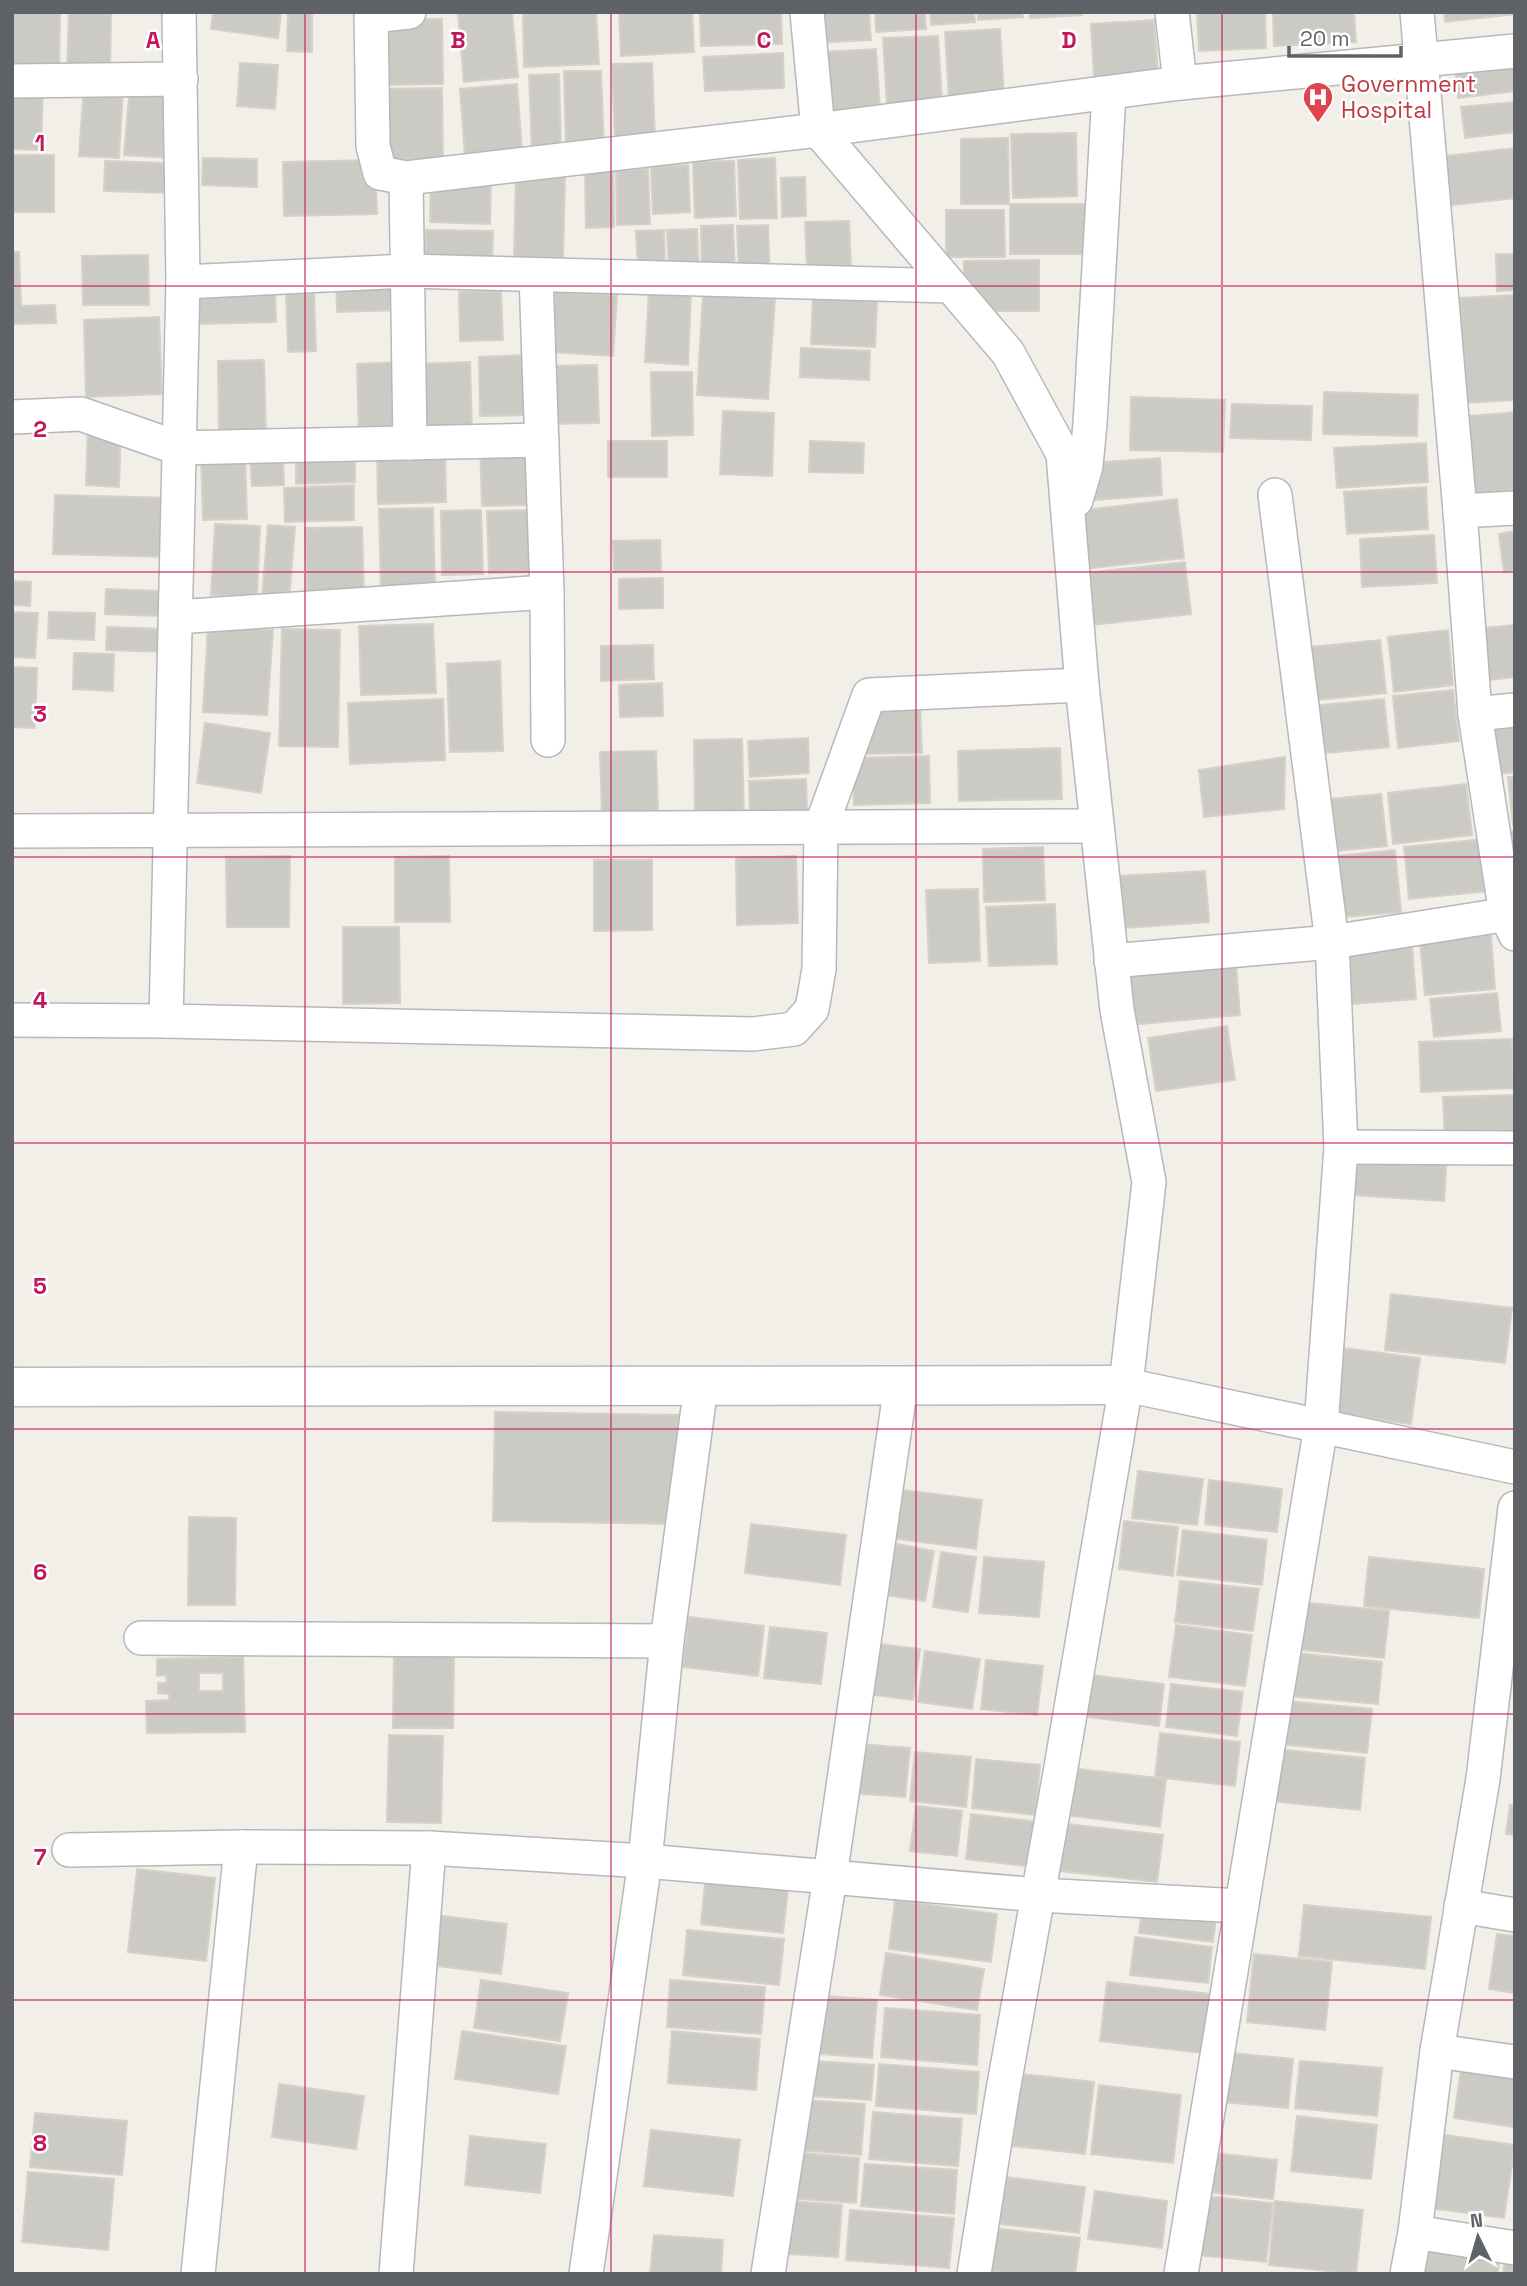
<svg xmlns="http://www.w3.org/2000/svg" width="1527" height="2286" viewBox="0 0 1527 2286" font-family="'Space Grotesk',sans-serif">
	<style>
		.building { fill: #cccac5; stroke: #d6d1c6; stroke-width: 2; fill-rule: evenodd }
		.lines { fill: none; stroke-linecap: round; stroke-linejoin: round }
		.street-casing { stroke: #b5b8bc; stroke-width: 36 }
		.secondary-casing { stroke: #b6babf; stroke-width: 41 }
		.street { stroke: #fff; stroke-width: 33 }
		.secondary { stroke: #fff; stroke-width: 38 }
		.grid { fill: none; stroke: #c2185b; stroke-width: 2; stroke-opacity: 0.55 }
		.labels { text-anchor: middle; stroke-width: 5; stroke-linejoin: round; paint-order: stroke }
		.health-label { font-size: 23px; fill: #be3a42; stroke: #fff; text-anchor: start }
		.grid-label { font-size: 23px; text-anchor: middle; font-weight: bold; fill: #c2185b; stroke: #fff; stroke-width: 5; stroke-linejoin: round; paint-order: stroke }
	</style>
	<rect width="100%" height="100%" fill="#f1efe8"/>
	<g class="building">
		<polygon points="12,12 60,12 59,77 12,76"/>
		<polygon points="69,12 111,12 110,71 67,71"/>
		<polygon points="213,12 281,12 278,38 211,29"/>
		<polygon points="288,12 312,12 312,52 287,51"/>
		<polygon points="478,12 512,12 518,77 464,82 458,14"/>
		<polygon points="523,12 596,12 599,64 524,67"/>
		<polygon points="619,12 692,12 694,52 621,56"/>
		<polygon points="700,12 781,12 782,44 701,46"/>
		<polygon points="794,12 869,12 871,40 796,44"/>
		<polygon points="875,12 925,12 926,29 876,32"/>
		<polygon points="930,12 974,12 975,22 931,25"/>
		<polygon points="978,12 1022,12 1023,17 978,20"/>
		<polygon points="1029,12 1082,12 1082,15 1030,18"/>
		<polygon points="1197,12 1265,12 1266,48 1199,51"/>
		<polygon points="1273,12 1354,12 1356,42 1274,46"/>
		<polygon points="1444,12 1515,12 1515,14 1445,22"/>
		<polygon points="442,19 443,84 382,85 381,20"/>
		<polygon points="1154,20 1158,73 1094,77 1091,24"/>
		<polygon points="1000,29 1004,96 949,99 945,32"/>
		<polygon points="938,36 942,100 887,104 883,38"/>
		<polygon points="876,49 880,110 809,113 806,53"/>
		<polygon points="783,53 784,88 705,91 703,57"/>
		<polygon points="240,63 278,65 275,109 237,106"/>
		<polygon points="652,63 655,139 615,140 612,64"/>
		<polygon points="1515,64 1515,91 1458,98 1455,71"/>
		<polygon points="564,71 601,71 604,146 566,147"/>
		<polygon points="559,74 561,151 532,153 529,75"/>
		<polygon points="517,84 522,152 465,156 460,89"/>
		<polygon points="12,85 43,85 41,150 12,149"/>
		<polygon points="84,85 123,88 119,158 79,156"/>
		<polygon points="130,85 175,89 169,158 124,155"/>
		<polygon points="442,88 443,159 379,160 378,89"/>
		<polygon points="1515,102 1515,132 1465,138 1461,107"/>
		<polygon points="1076,133 1077,196 1013,198 1011,134"/>
		<polygon points="1008,138 1009,204 961,204 961,139"/>
		<polygon points="1515,148 1515,198 1444,206 1438,157"/>
		<rect x="12" y="155" width="42" height="57"/>
		<polygon points="203,158 257,159 257,187 202,185"/>
		<polygon points="775,158 777,218 740,219 738,160"/>
		<polygon points="375,160 377,214 284,216 283,162"/>
		<polygon points="105,161 168,163 168,193 104,191"/>
		<polygon points="734,161 736,216 695,218 693,162"/>
		<polygon points="688,165 690,212 653,214 651,167"/>
		<polygon points="613,169 614,227 586,228 585,170"/>
		<polygon points="648,169 650,224 617,225 616,170"/>
		<polygon points="516,175 565,176 563,258 514,257"/>
		<polygon points="431,176 491,177 490,224 430,222"/>
		<polygon points="805,177 806,216 782,217 781,178"/>
		<rect x="1010" y="204" width="78" height="50"/>
		<polygon points="946,210 1004,210 1005,257 946,257"/>
		<polygon points="849,221 851,267 807,269 805,222"/>
		<polygon points="733,225 735,272 702,274 701,226"/>
		<polygon points="768,225 770,276 739,277 737,226"/>
		<polygon points="697,229 699,272 669,273 667,230"/>
		<polygon points="426,230 493,231 492,267 426,266"/>
		<polygon points="664,230 665,267 638,268 636,231"/>
		<polygon points="12,252 19,252 21,306 55,305 56,323 12,324"/>
		<polygon points="1496,254 1515,254 1515,290 1497,291"/>
		<polygon points="148,255 149,305 83,305 82,256"/>
		<polygon points="1039,260 1039,311 964,311 964,261"/>
		<polygon points="400,268 401,310 337,312 336,270"/>
		<polygon points="275,287 276,322 198,324 198,290"/>
		<polygon points="501,291 503,340 460,341 459,292"/>
		<polygon points="649,291 691,293 688,365 645,362"/>
		<polygon points="555,292 617,295 613,356 552,352"/>
		<polygon points="286,294 314,294 316,351 288,352"/>
		<polygon points="703,295 775,299 768,399 697,395"/>
		<polygon points="1515,295 1515,400 1465,403 1460,298"/>
		<polygon points="813,298 877,301 875,347 811,344"/>
		<polygon points="159,317 162,394 86,397 84,320"/>
		<polygon points="801,348 870,351 869,380 800,377"/>
		<polygon points="528,355 530,415 480,416 479,357"/>
		<polygon points="264,360 266,436 219,437 218,361"/>
		<polygon points="399,362 400,436 359,438 357,364"/>
		<polygon points="470,362 472,433 421,435 419,364"/>
		<polygon points="597,365 599,423 545,424 544,366"/>
		<polygon points="651,372 692,372 693,435 652,436"/>
		<polygon points="1324,392 1418,395 1417,436 1323,434"/>
		<polygon points="1131,397 1225,400 1223,452 1130,450"/>
		<polygon points="1232,404 1312,406 1311,440 1230,438"/>
		<polygon points="723,411 774,413 772,476 720,474"/>
		<polygon points="1515,412 1515,489 1470,495 1460,417"/>
		<polygon points="88,422 121,424 119,487 86,485"/>
		<rect x="608" y="441" width="59" height="36"/>
		<polygon points="810,441 864,443 863,473 809,472"/>
		<polygon points="527,443 529,505 482,506 480,444"/>
		<polygon points="1426,443 1428,482 1337,488 1334,448"/>
		<polygon points="445,446 446,502 378,504 377,448"/>
		<polygon points="245,455 247,519 203,520 201,456"/>
		<polygon points="250,456 283,456 284,485 252,486"/>
		<polygon points="355,458 355,482 296,484 296,459"/>
		<polygon points="1160,458 1162,495 1094,500 1091,463"/>
		<polygon points="354,485 354,520 285,522 284,488"/>
		<polygon points="1426,487 1428,529 1347,534 1344,492"/>
		<polygon points="55,495 174,498 172,557 53,554"/>
		<polygon points="1177,499 1184,558 1083,569 1077,511"/>
		<polygon points="433,508 435,590 381,591 379,509"/>
		<polygon points="481,510 483,574 442,575 441,511"/>
		<polygon points="531,510 533,572 489,573 487,511"/>
		<polygon points="215,524 260,526 257,597 211,595"/>
		<polygon points="268,525 295,527 289,601 262,599"/>
		<polygon points="362,527 364,594 307,596 305,528"/>
		<polygon points="1515,531 1515,570 1504,572 1499,534"/>
		<polygon points="1434,535 1437,583 1362,587 1360,539"/>
		<polygon points="660,540 661,571 614,572 613,541"/>
		<polygon points="1185,562 1191,614 1092,625 1085,573"/>
		<polygon points="663,578 663,608 619,609 619,579"/>
		<polygon points="12,581 31,582 30,606 12,605"/>
		<polygon points="106,589 161,591 160,616 105,614"/>
		<polygon points="12,612 38,613 35,658 12,657"/>
		<polygon points="49,612 95,613 94,640 48,638"/>
		<polygon points="433,624 436,693 361,695 359,626"/>
		<polygon points="1515,625 1515,677 1479,681 1474,629"/>
		<polygon points="107,627 166,629 165,652 106,650"/>
		<polygon points="208,627 273,630 267,715 203,712"/>
		<polygon points="282,629 340,630 338,747 279,746"/>
		<polygon points="1448,630 1453,685 1394,692 1388,637"/>
		<polygon points="1380,640 1386,693 1308,701 1302,648"/>
		<polygon points="653,645 654,679 601,681 601,646"/>
		<polygon points="74,653 114,654 113,691 73,689"/>
		<polygon points="500,661 503,751 450,752 447,664"/>
		<polygon points="12,667 37,668 35,728 12,727"/>
		<polygon points="662,683 663,716 620,717 619,685"/>
		<polygon points="1453,690 1459,741 1398,748 1393,696"/>
		<polygon points="443,699 445,760 350,764 348,703"/>
		<polygon points="1384,699 1389,747 1316,754 1311,706"/>
		<polygon points="920,703 922,753 854,754 853,705"/>
		<polygon points="205,723 270,733 261,793 197,783"/>
		<polygon points="1515,723 1515,772 1498,774 1493,725"/>
		<polygon points="808,738 809,773 750,777 748,741"/>
		<polygon points="742,739 744,815 695,815 694,740"/>
		<polygon points="1060,748 1062,799 959,801 958,751"/>
		<polygon points="656,751 658,811 602,813 600,752"/>
		<polygon points="929,756 930,803 854,805 853,758"/>
		<polygon points="1285,757 1284,809 1204,817 1199,770"/>
		<polygon points="1508,777 1515,777 1515,824 1513,825"/>
		<polygon points="806,779 807,813 750,815 749,781"/>
		<polygon points="1466,784 1472,835 1393,844 1388,793"/>
		<polygon points="1381,794 1387,846 1324,852 1319,800"/>
		<polygon points="1515,831 1515,878 1510,832"/>
		<polygon points="1484,839 1489,891 1409,899 1404,847"/>
		<polygon points="1043,847 1045,900 984,902 983,849"/>
		<polygon points="1395,850 1401,912 1333,918 1327,857"/>
		<polygon points="290,856 289,927 227,927 226,857"/>
		<polygon points="449,856 450,922 395,922 395,857"/>
		<polygon points="796,856 798,923 737,925 736,858"/>
		<polygon points="594,860 652,860 652,930 594,931"/>
		<polygon points="1205,871 1209,922 1124,928 1120,876"/>
		<polygon points="978,889 980,961 929,963 926,890"/>
		<polygon points="1055,904 1057,964 989,966 986,907"/>
		<polygon points="343,927 399,927 400,1003 343,1004"/>
		<polygon points="1491,935 1495,989 1425,995 1420,942"/>
		<polygon points="1412,945 1416,999 1351,1004 1347,950"/>
		<polygon points="1236,966 1240,1015 1130,1025 1125,976"/>
		<polygon points="1497,993 1501,1031 1434,1037 1430,999"/>
		<polygon points="1227,1026 1235,1080 1156,1091 1148,1038"/>
		<polygon points="1512,1039 1514,1088 1421,1092 1419,1042"/>
		<polygon points="1515,1095 1515,1138 1445,1141 1443,1097"/>
		<polygon points="1356,1145 1447,1151 1444,1201 1353,1195"/>
		<polygon points="1391,1294 1512,1308 1505,1363 1385,1350"/>
		<polygon points="1336,1347 1420,1358 1411,1424 1327,1412"/>
		<polygon points="495,1412 679,1415 677,1524 493,1521"/>
		<polygon points="1138,1471 1203,1479 1197,1525 1132,1518"/>
		<polygon points="1209,1480 1282,1489 1277,1532 1205,1524"/>
		<polygon points="895,1489 982,1500 976,1549 889,1538"/>
		<polygon points="189,1517 236,1518 235,1605 188,1605"/>
		<polygon points="1124,1521 1178,1527 1173,1576 1119,1569"/>
		<polygon points="751,1524 846,1535 840,1585 745,1573"/>
		<polygon points="1183,1530 1267,1540 1262,1585 1177,1575"/>
		<polygon points="887,1542 934,1551 925,1601 878,1594"/>
		<polygon points="941,1552 976,1557 968,1612 933,1607"/>
		<polygon points="984,1557 1044,1562 1039,1617 979,1613"/>
		<polygon points="1369,1557 1484,1569 1479,1618 1364,1606"/>
		<polygon points="1180,1581 1259,1589 1253,1631 1175,1622"/>
		<polygon points="1299,1602 1389,1611 1384,1658 1294,1649"/>
		<polygon points="689,1617 764,1626 758,1676 683,1667"/>
		<polygon points="1176,1625 1252,1635 1245,1686 1169,1677"/>
		<polygon points="770,1627 827,1633 821,1684 764,1678"/>
		<polygon points="865,1642 920,1649 913,1700 858,1693"/>
		<polygon points="925,1651 980,1659 972,1709 918,1702"/>
		<polygon points="1295,1653 1382,1662 1378,1704 1290,1696"/>
		<polygon points="394,1654 454,1655 453,1728 393,1728"/>
		<path d="M243,1657L245,1732L147,1733L146,1701L169,1700V1694L158,1693V1683H167L166,1675L157,1676V1659ZM199,1673H223V1691H199Z"/>
		<polygon points="986,1660 1043,1666 1037,1715 981,1709"/>
		<polygon points="1092,1675 1164,1684 1159,1726 1087,1717"/>
		<polygon points="1171,1684 1243,1692 1237,1736 1166,1727"/>
		<polygon points="1285,1701 1372,1709 1367,1753 1281,1744"/>
		<polygon points="1160,1733 1240,1742 1235,1786 1155,1777"/>
		<polygon points="389,1735 443,1736 441,1823 387,1822"/>
		<polygon points="858,1744 910,1748 905,1797 853,1793"/>
		<polygon points="1276,1749 1365,1758 1360,1810 1270,1801"/>
		<polygon points="915,1752 971,1757 966,1807 910,1801"/>
		<polygon points="976,1759 1040,1765 1035,1815 972,1808"/>
		<polygon points="1069,1768 1166,1779 1160,1827 1064,1815"/>
		<polygon points="1510,1805 1515,1806 1515,1835 1506,1834"/>
		<polygon points="916,1806 962,1811 957,1856 910,1851"/>
		<polygon points="971,1814 1040,1822 1035,1867 966,1859"/>
		<polygon points="1058,1823 1163,1835 1157,1882 1052,1870"/>
		<polygon points="707,1864 790,1873 783,1933 701,1924"/>
		<polygon points="137,1869 215,1878 206,1961 128,1952"/>
		<polygon points="1145,1884 1219,1893 1213,1942 1139,1933"/>
		<polygon points="895,1900 997,1914 991,1962 889,1949"/>
		<polygon points="1304,1905 1431,1917 1425,1969 1299,1956"/>
		<polygon points="436,1915 507,1924 501,1974 429,1965"/>
		<polygon points="687,1930 784,1939 779,1985 683,1975"/>
		<polygon points="1497,1934 1515,1936 1515,1993 1489,1989"/>
		<polygon points="1135,1937 1212,1947 1208,1983 1130,1975"/>
		<polygon points="886,1953 984,1969 977,2010 880,1995"/>
		<polygon points="1254,1954 1332,1962 1325,2030 1247,2022"/>
		<polygon points="481,1980 568,1993 560,2041 474,2028"/>
		<polygon points="670,1980 765,1987 761,2034 667,2027"/>
		<polygon points="1107,1982 1209,1994 1202,2053 1100,2041"/>
		<polygon points="801,1994 877,2000 872,2058 796,2052"/>
		<polygon points="885,2008 980,2015 977,2065 881,2057"/>
		<polygon points="462,2031 566,2046 558,2094 455,2079"/>
		<polygon points="672,2031 760,2039 756,2090 668,2083"/>
		<polygon points="1230,2053 1293,2059 1288,2108 1224,2102"/>
		<polygon points="1463,2055 1515,2062 1515,2127 1454,2118"/>
		<polygon points="799,2060 874,2065 871,2100 796,2095"/>
		<polygon points="1300,2061 1382,2068 1377,2116 1295,2108"/>
		<polygon points="879,2064 979,2072 976,2114 876,2106"/>
		<polygon points="1021,2074 1094,2082 1085,2154 1013,2146"/>
		<polygon points="279,2084 364,2096 356,2149 272,2137"/>
		<polygon points="1099,2085 1181,2095 1173,2163 1091,2154"/>
		<polygon points="803,2100 865,2104 861,2155 799,2150"/>
		<polygon points="873,2112 962,2119 958,2166 869,2159"/>
		<polygon points="35,2113 127,2121 122,2175 30,2167"/>
		<polygon points="1297,2116 1377,2125 1371,2179 1291,2171"/>
		<polygon points="651,2130 740,2140 733,2196 644,2186"/>
		<polygon points="1439,2134 1515,2145 1504,2218 1428,2208"/>
		<polygon points="470,2136 546,2144 540,2193 465,2185"/>
		<polygon points="791,2152 859,2158 856,2203 788,2198"/>
		<polygon points="1205,2152 1277,2160 1273,2199 1200,2191"/>
		<polygon points="865,2164 957,2170 954,2214 861,2206"/>
		<polygon points="28,2172 114,2179 108,2250 22,2242"/>
		<polygon points="997,2176 1085,2187 1079,2233 992,2223"/>
		<polygon points="1095,2191 1167,2201 1162,2248 1088,2239"/>
		<polygon points="1204,2196 1273,2203 1266,2262 1198,2255"/>
		<polygon points="779,2200 842,2205 838,2257 775,2253"/>
		<polygon points="1275,2201 1363,2210 1356,2274 1269,2265"/>
		<polygon points="850,2210 954,2218 949,2268 846,2260"/>
		<polygon points="992,2228 1080,2238 1075,2274 1014,2274 987,2271"/>
		<polygon points="654,2235 723,2240 721,2274 650,2274"/>
		<polygon points="1413,2250 1499,2257 1498,2274 1411,2274"/>
		<polygon points="1505,2258 1515,2259 1515,2274 1503,2274"/>
	</g>
	<g class="lines">
		<g class="street-casing">
			<g id="street">
				<polyline points="371,12 373,146 380,173 406,178 818,130 1180,83 1515,51"/>
				<polyline points="807,12 818,130 1008,353 1063,454 1082,685 1117,1010 1149,1182 1126,1385 1060,1773 1002,2096 974,2274"/>
				<polyline points="1172,12 1180,83"/>
				<polyline points="1417,12 1460,511 1475,714 1506,914 1515,934"/>
				<polyline points="372,16 409,12"/>
				<polyline points="12,81 181,79"/>
				<polyline points="406,178 410,443"/>
				<polyline points="536,275 547,592 548,740"/>
				<polyline points="183,282 407,271 950,286"/>
				<polyline points="12,417 81,414 178,448 542,440"/>
				<polyline points="1076,500 1086,466 1090,424 1109,93"/>
				<polyline points="1460,511 1515,508"/>
				<polyline points="176,617 547,592"/>
				<polyline points="1475,714 1515,710"/>
				<polyline points="12,831 1097,826"/>
				<polyline points="1111,961 1332,942 1515,913"/>
				<polyline points="12,1020 166,1021 753,1034 794,1029 812,1009 819,969 821,827 869,695 1082,685"/>
				<polyline points="166,1021 183,282 179,12"/>
				<polyline points="1341,1147 1515,1148"/>
				<polyline points="1126,1385 1515,1467"/>
				<polyline points="141,1638 667,1641"/>
				<polyline points="69,1850 241,1847 429,1848 645,1861 1039,1895 1241,1906"/>
				<polyline points="1461,1906 1515,1915"/>
				<polyline points="1437,2051 1515,2062"/>
				<polyline points="1415,2232 1515,2248"/>
				<polyline points="198,2274 241,1847"/>
				<polyline points="396,2274 429,1848"/>
				<polyline points="586,2274 645,1861 667,1641 701,1386"/>
				<polyline points="768,2274 830,1877 901,1385"/>
				<polyline points="1181,2274 1321,1426 1341,1147 1332,942 1275,495"/>
				<polyline points="1407,2274 1415,2232 1437,2051 1483,1779 1515,1508"/>
			</g>
		</g>
		<g class="secondary-casing">
			<polyline id="secondary" points="12,1387 1126,1385"/>
		</g>
		<use href="#street" class="street"/>
		<use href="#secondary" class="secondary"/>
	</g>
	<path class="grid" d="M305,12V2274M611,12V2274M916,12V2274M1222,12V2274M12,286H1515M12,572H1515M12,857H1515M12,1143H1515M12,1429H1515M12,1714H1515M12,2000H1515"/>
	<defs>
		<g id="hospital-pin" transform="scale(1.575)"><path d="M0 17L-7.5 6A9.5 9.5 0 1 1 7.5 6Z" fill="#e0444e" stroke="#fff"/><path d="M-5-5h3v3.5h4V-5h3V5h-3V1.5h-4V5h-3Z" fill="#fff"/></g>
	</defs>
	<g fill-rule="evenodd">
		<use href="#hospital-pin" x="1318" y="97"/>
	</g>
	<g class="labels">
		<g class="health-label">
			<text x="1341" y="92">Government<tspan x="1341" dy="26">Hospital</tspan></text>
		</g>
	</g>
	<g class="grid-label">
		<text x="153" y="48">A</text>
		<text x="458" y="48">B</text>
		<text x="764" y="48">C</text>
		<text x="1069" y="48">D</text>
		<text x="40" y="151">1</text>
		<text x="40" y="437">2</text>
		<text x="40" y="722">3</text>
		<text x="40" y="1008">4</text>
		<text x="40" y="1294">5</text>
		<text x="40" y="1580">6</text>
		<text x="40" y="1865">7</text>
		<text x="40" y="2151">8</text>
	</g>
	<rect width="1527" height="2286" fill="none" stroke="#5f6368" stroke-width="28"/>
	<g transform="translate(1478 2237) rotate(355)" stroke="#ffffff" stroke-width="5" paint-order="stroke">
	<path d="M0-5L12 26L0 18L-12 26Z" fill="#5f6368"/>
	<text y="-10" font-size="19" font-weight="bold" text-anchor="middle" fill="#5f6368">N</text>
	</g>
	<path d="M1289 46v10h112v-10" fill="none" stroke="#5f6368" stroke-width="3.5"/>
	<text x="1300" y="46" font-size="21" fill="#5f6368" stroke="#ffffff" stroke-width="5" paint-order="stroke">20 m</text>
</svg>
